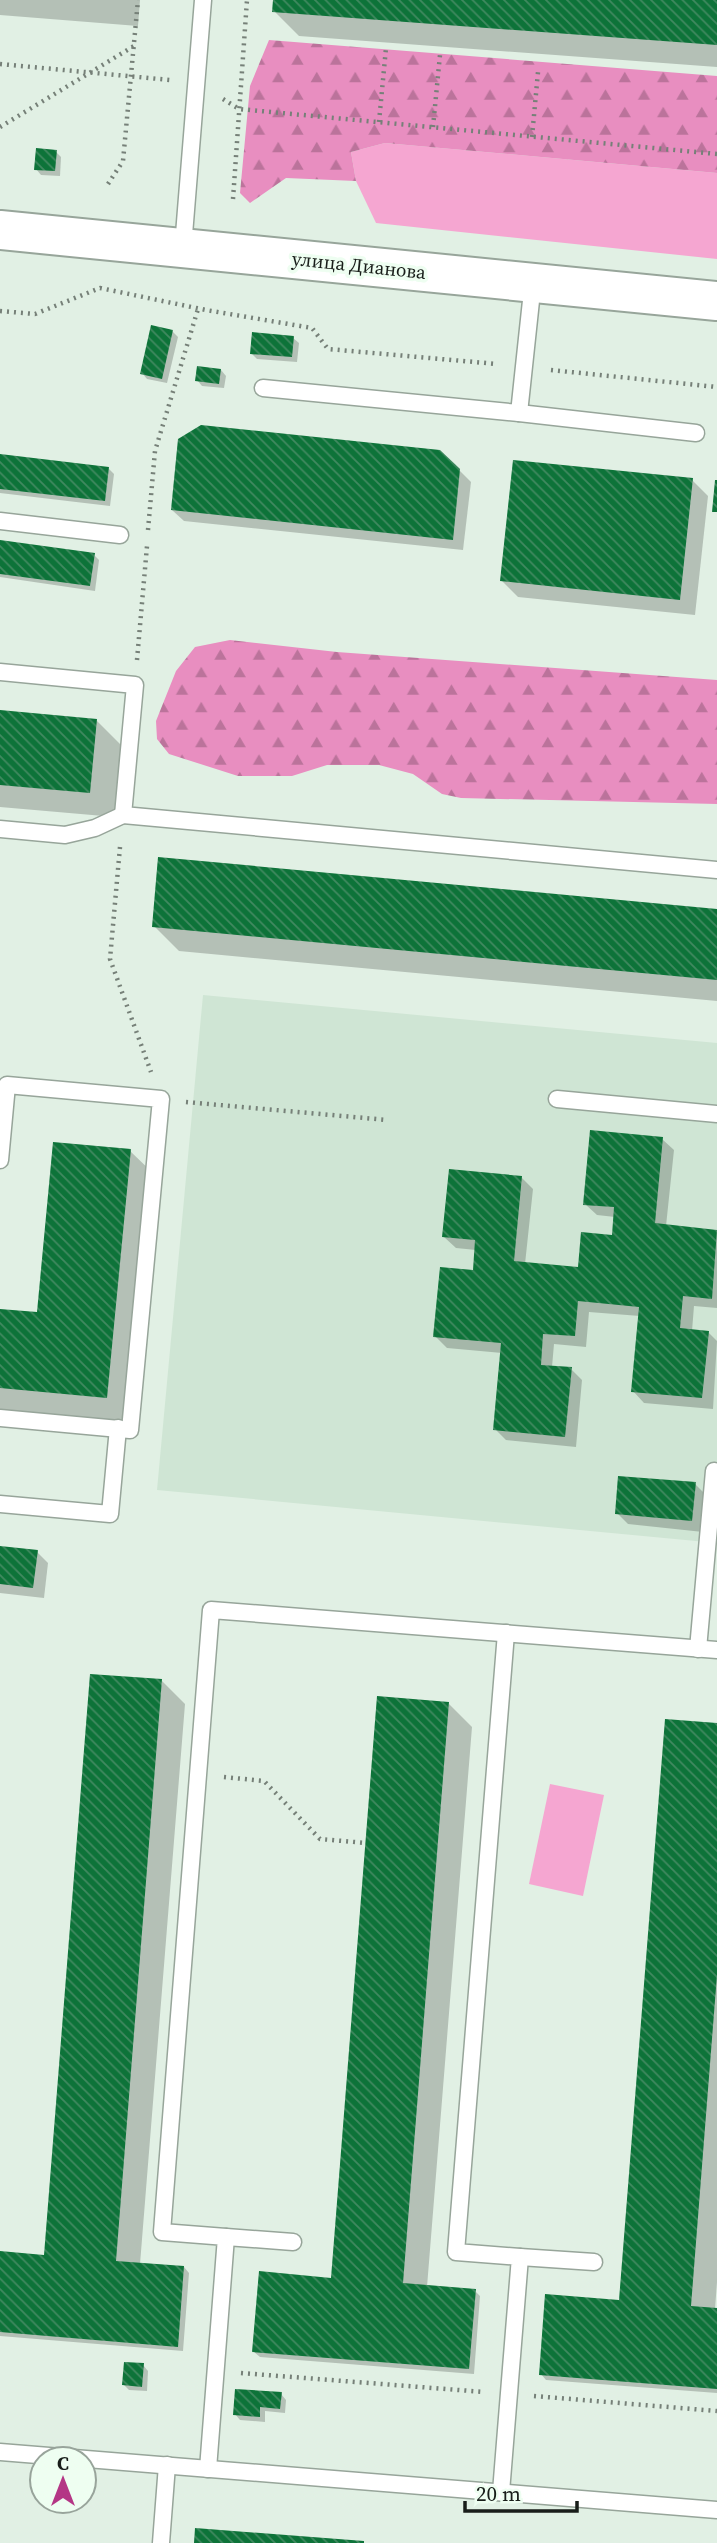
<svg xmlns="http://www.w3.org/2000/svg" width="717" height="2543" viewBox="0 0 717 2543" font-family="'Source Serif 4',serif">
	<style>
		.built { fill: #cfe5d4 }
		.green { fill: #f5a6d1 }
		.forest { fill: url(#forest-firs) }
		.shadow { fill: #0003 }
		.building { fill: url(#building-back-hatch) }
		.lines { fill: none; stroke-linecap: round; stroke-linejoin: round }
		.service-casing { stroke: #97a59a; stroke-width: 19 }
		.secondary-casing { stroke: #97a59a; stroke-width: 42 }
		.path { stroke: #768078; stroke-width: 4.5; stroke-dasharray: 2 5; stroke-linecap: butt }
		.service { stroke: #fff; stroke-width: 16 }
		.secondary { stroke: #fff; stroke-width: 38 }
		.labels { text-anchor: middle; stroke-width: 7; stroke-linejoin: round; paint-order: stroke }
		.street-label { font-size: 19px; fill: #181d19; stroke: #eefef1 }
	</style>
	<defs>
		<pattern id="forest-firs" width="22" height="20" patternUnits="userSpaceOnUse" patternTransform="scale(1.75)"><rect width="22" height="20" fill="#e88ec0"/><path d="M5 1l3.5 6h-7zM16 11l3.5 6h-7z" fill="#bb739b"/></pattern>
		<pattern id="building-back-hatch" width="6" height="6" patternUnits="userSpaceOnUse" patternTransform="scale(1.75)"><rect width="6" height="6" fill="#0d7339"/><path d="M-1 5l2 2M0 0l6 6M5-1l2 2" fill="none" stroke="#418960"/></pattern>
	</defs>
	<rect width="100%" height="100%" fill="#e1f0e4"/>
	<polygon class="built" points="203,995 717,1043 717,1543 157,1490"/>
	<g class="green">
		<polygon points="385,143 717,173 717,259 376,223 356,181 351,152"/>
		<polygon points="550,1784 604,1795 583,1896 529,1884"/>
	</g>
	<g class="forest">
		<polygon points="269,40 717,76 717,173 385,143 351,152 356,181 286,178 250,203 240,193 250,86"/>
		<polygon points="230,640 337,652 717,680 717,804 461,798 442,794 413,774 379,765 327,765 292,776 238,776 169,754 157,739 156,721 176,671 195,647"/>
	</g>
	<g class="shadow">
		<polygon points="0,0 140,0 138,26 0,15"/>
		<polygon points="275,0 717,0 717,67 299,36 274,11"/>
		<polygon points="56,152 61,157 60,176 41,175 36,169"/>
		<polygon points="172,331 178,337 167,383 147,379 142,373"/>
		<polygon points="293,338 299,343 297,362 257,359 252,354"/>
		<polygon points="221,370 226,376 224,388 202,386 197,380"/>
		<polygon points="0,456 108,468 114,474 110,506 0,493"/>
		<polygon points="459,470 471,482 463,550 184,521 172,510"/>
		<polygon points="692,480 708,496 695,615 518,597 502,581"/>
		<polygon points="0,541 94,555 99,560 95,591 0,577"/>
		<polygon points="0,712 96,720 121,745 115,817 0,807"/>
		<polygon points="717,911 717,1001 179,951 154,926"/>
		<polygon points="662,1139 674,1150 666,1226 717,1231 717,1308 694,1306 692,1331 708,1332 717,1341 713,1409 644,1403 633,1391 640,1316 589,1312 586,1347 554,1344 552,1367 571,1369 582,1380 576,1447 506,1440 495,1429 502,1353 447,1348 435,1336 474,1272 476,1250 456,1248 444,1237 521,1177 533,1189 525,1264 579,1269 613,1237 615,1217 597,1215 585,1204"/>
		<polygon points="130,1151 155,1175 132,1422 0,1410 0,1311 39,1314"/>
		<polygon points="695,1484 706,1495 703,1532 628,1524 617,1513"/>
		<polygon points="0,1547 37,1552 48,1563 44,1598 0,1593"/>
		<polygon points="162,1681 185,1704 140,2264 184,2267 189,2273 183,2351 0,2336 0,2253 46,2257"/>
		<polygon points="449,1704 472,1727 427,2287 475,2291 480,2296 474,2374 260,2357 254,2352 333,2279"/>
		<polygon points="717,1725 717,2282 715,2309 717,2310 717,2393 546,2380 541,2374 623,2302"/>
		<polygon points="143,2365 148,2371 147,2391 129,2390 124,2385"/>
		<polygon points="281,2394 286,2400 285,2413 265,2411 265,2422 240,2420 235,2414"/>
	</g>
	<g class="building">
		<polygon points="273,0 717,0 717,45 272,12"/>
		<polygon points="36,148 57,150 55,171 34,170"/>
		<polygon points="151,325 173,330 162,379 140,374"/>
		<polygon points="252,332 294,336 292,357 250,354"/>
		<polygon points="197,366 221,369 219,384 195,381"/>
		<polygon points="201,425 440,450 460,469 453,540 171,510 178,439"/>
		<polygon points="0,454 109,467 105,501 0,489"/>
		<polygon points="513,460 693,478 680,600 500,581"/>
		<polygon points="715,480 717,480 717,512 712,512"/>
		<polygon points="0,540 95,553 90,586 0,574"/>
		<polygon points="0,710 97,719 90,793 0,785"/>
		<polygon points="158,857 717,909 717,980 152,927"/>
		<polygon points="590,1130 663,1137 655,1223 717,1230 712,1299 683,1296 680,1328 709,1331 702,1398 631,1392 639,1307 578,1301 575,1336 543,1334 541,1365 572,1367 565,1437 493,1430 501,1343 433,1337 440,1267 473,1270 475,1240 442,1237 449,1169 522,1176 514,1261 578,1267 581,1232 612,1235 614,1207 583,1205"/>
		<polygon points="53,1142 131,1149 107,1398 0,1388 0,1309 37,1312"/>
		<polygon points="618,1476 696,1482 692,1521 615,1514"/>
		<polygon points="0,1546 38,1550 33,1588 0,1584"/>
		<polygon points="90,1674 162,1679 116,2261 184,2266 178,2347 0,2332 0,2251 44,2255"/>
		<polygon points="377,1696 449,1702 403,2283 476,2289 469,2369 252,2352 259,2271 331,2278"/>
		<polygon points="665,1719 717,1723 717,1975 691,2306 717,2308 717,2389 539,2375 545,2294 619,2300"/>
		<polygon points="124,2362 144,2363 142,2387 122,2385"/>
		<polygon points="235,2389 282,2392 280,2409 260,2407 260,2417 233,2415"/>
		<polygon points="195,2528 364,2541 364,2543 194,2543"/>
	</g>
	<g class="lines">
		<g class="service-casing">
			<g id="service">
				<polyline points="183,247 203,0"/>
				<polyline points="263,388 519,413 533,282"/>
				<polyline points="519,413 696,433"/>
				<polyline points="0,521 120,535"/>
				<polyline points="0,672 135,685 123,815 717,870"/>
				<polyline points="0,829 65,835 95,828 123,815"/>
				<polyline points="557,1099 717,1114"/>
				<polyline points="0,1160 7,1085 161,1099 130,1430 0,1418"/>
				<polyline points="0,1504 110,1514 118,1428"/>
				<polyline points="698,1649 714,1471"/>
				<polyline points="226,2237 293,2242"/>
				<polyline points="520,2257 594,2262"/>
				<polyline points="0,2452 717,2510"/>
				<polyline points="208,2469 226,2237 162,2232 211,1610 717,1650"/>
				<polyline points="501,2492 520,2257 456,2252 506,1633"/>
				<polyline points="161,2543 167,2465"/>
			</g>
		</g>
		<g class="secondary-casing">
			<polyline id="secondary" points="0,230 717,301"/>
		</g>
		<g class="path">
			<polyline points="0,64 170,80"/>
			<polyline points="223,99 239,109 717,154"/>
			<polyline points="379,122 386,48"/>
			<polyline points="0,127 134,46"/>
			<polyline points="433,127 440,55"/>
			<polyline points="532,137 538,72"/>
			<polyline points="108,184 123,161 138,0"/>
			<polyline points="233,199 247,0"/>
			<polyline points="0,311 35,314 100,288 206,310 312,328 328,349 497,364"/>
			<polyline points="551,370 717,387"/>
			<polyline points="148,530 155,451 198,309"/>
			<polyline points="137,660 147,546"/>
			<polyline points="120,847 110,959 151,1072"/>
			<polyline points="186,1102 387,1120"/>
			<polyline points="224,1777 264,1781 320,1839 366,1843"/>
			<polyline points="241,2373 484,2392"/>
			<polyline points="534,2396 717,2411"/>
		</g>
		<use href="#service" class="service"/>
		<use href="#secondary" class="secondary"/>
	</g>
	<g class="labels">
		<g class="street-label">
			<text transform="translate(359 265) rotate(6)" y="7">улица Дианова</text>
		</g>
	</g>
	<g transform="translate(63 2480)"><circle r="33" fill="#eefef1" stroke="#98a49b" stroke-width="2"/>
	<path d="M0-5L12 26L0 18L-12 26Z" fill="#b43685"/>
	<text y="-10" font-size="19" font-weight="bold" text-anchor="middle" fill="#181d19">С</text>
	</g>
	<path d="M465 2501v10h112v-10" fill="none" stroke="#181d19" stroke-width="3.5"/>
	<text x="476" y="2501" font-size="21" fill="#181d19" stroke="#eefef1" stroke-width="5" paint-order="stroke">20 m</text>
</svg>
